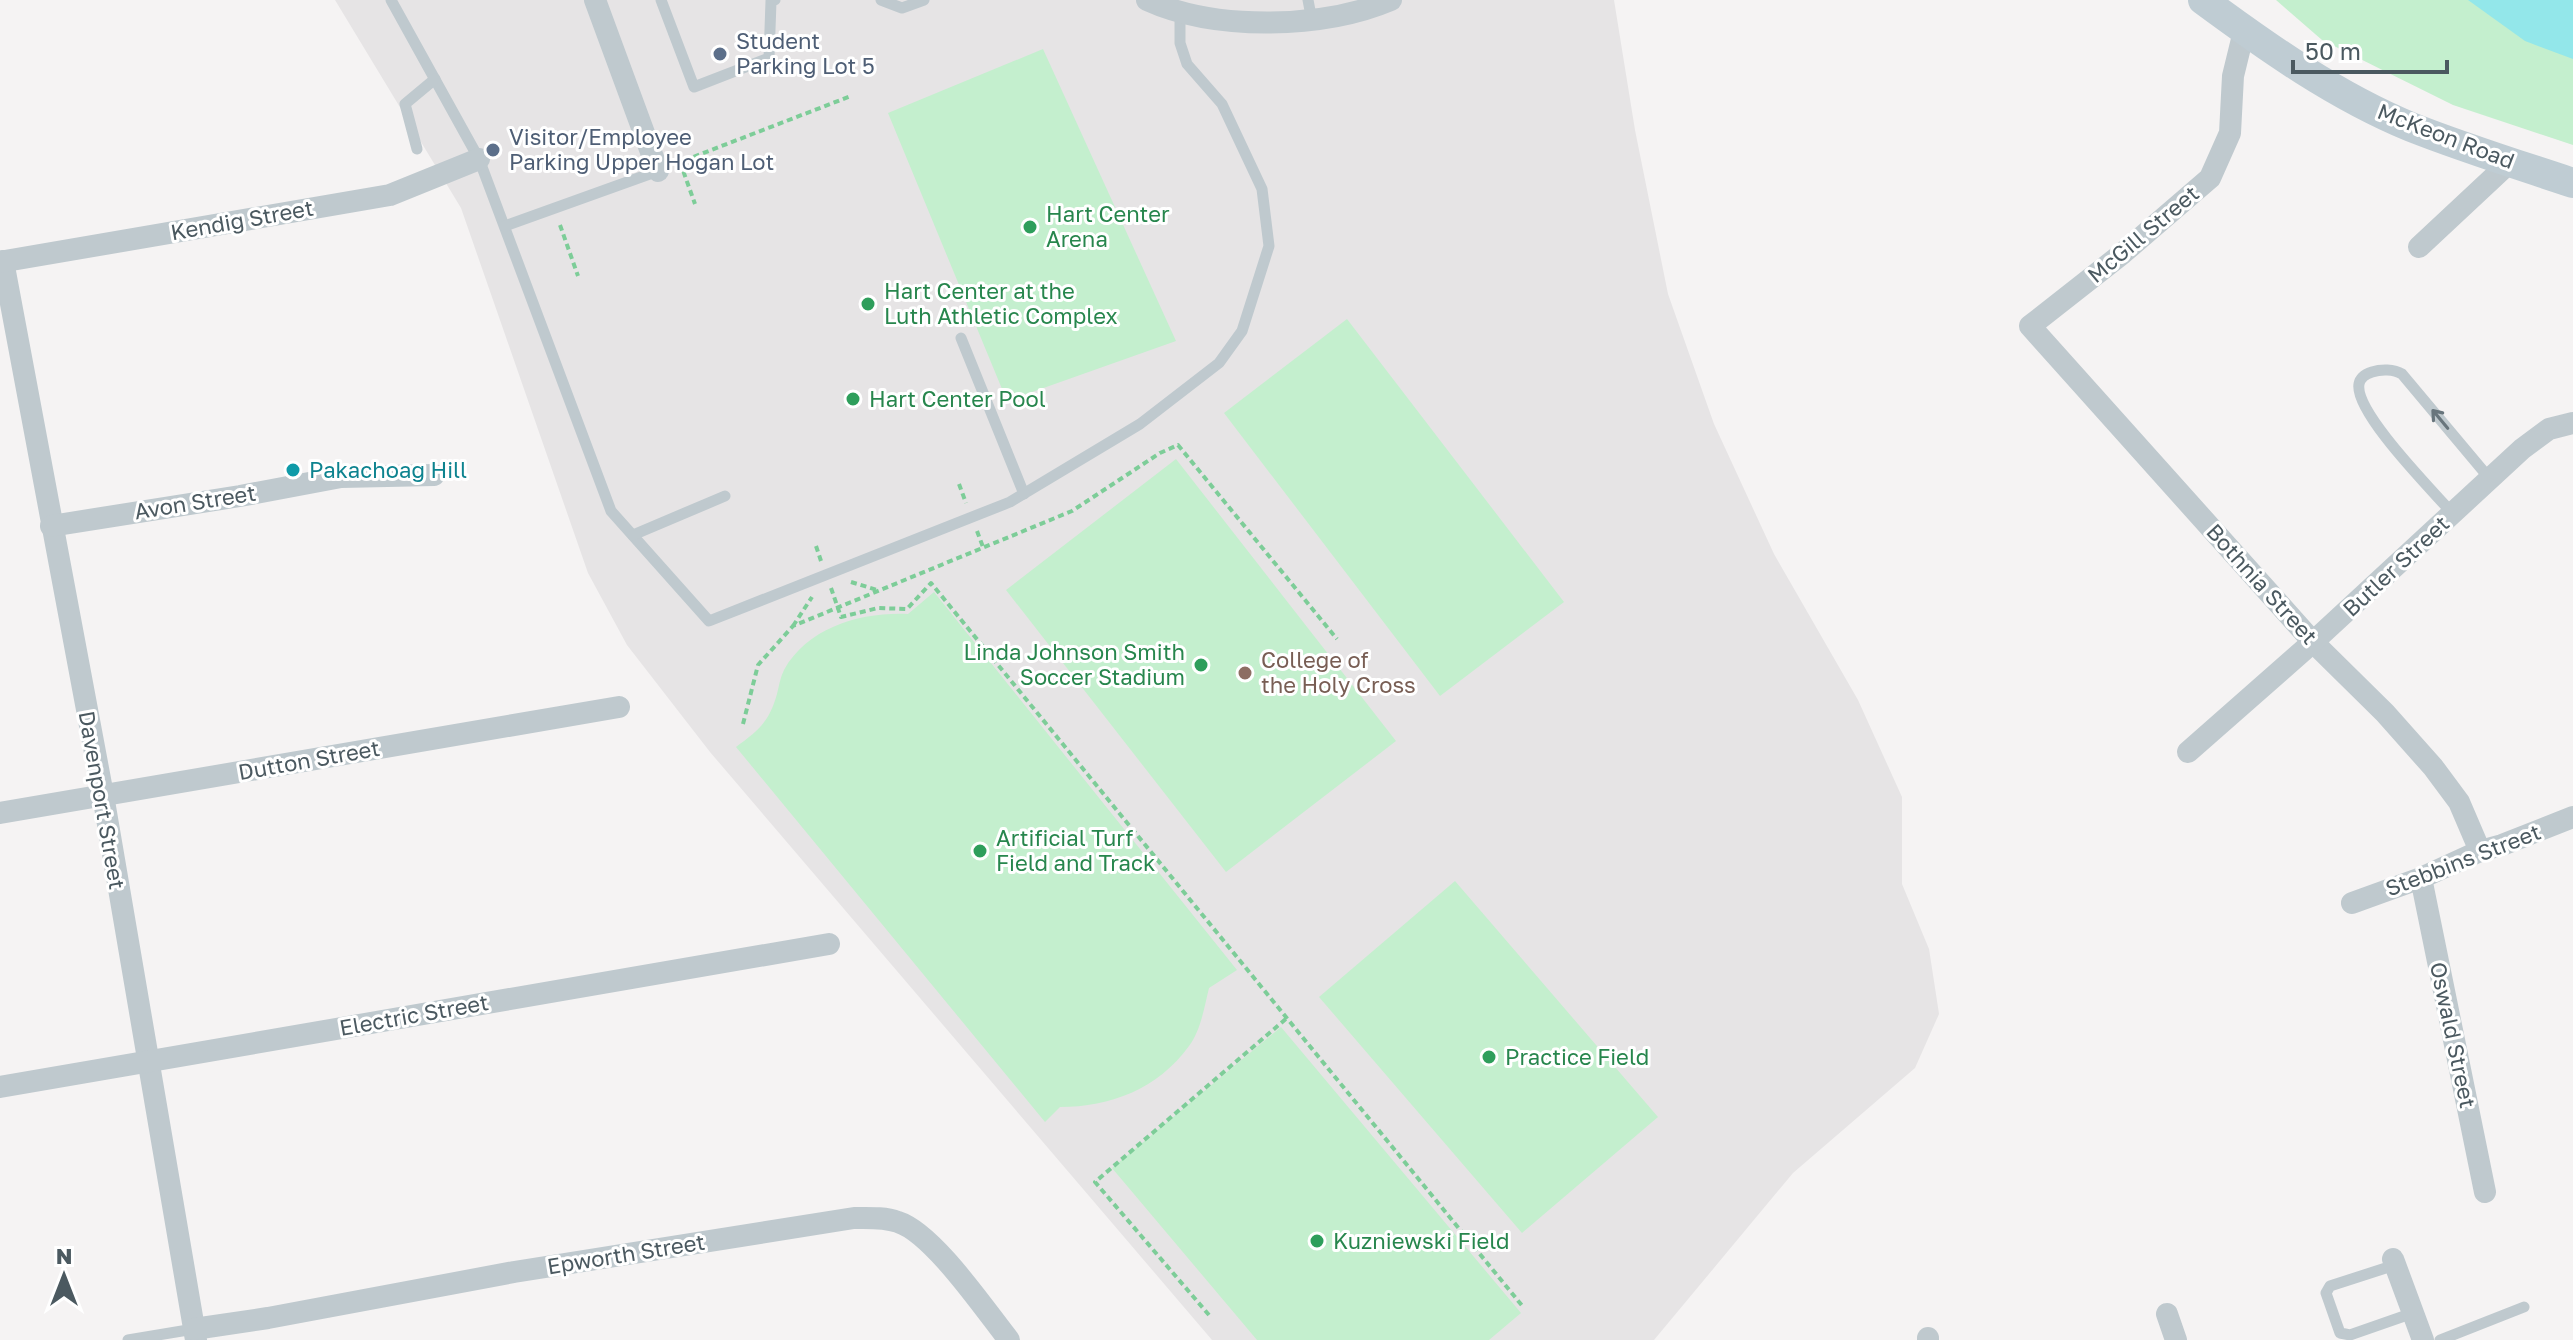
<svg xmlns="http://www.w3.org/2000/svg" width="2573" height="1340" viewBox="0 0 2573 1340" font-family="'Golos Text',sans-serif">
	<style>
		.education { fill: #e6e4e5 }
		.green { fill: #c4efce }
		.water { fill: #93e7ea }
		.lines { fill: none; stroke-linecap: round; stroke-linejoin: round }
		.path { stroke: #7dcd98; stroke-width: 4; stroke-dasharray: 6 4; stroke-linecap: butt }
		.lane { stroke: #bfc9ce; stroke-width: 11 }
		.street { stroke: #bfc9ce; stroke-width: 22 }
		.secondary { stroke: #bfccd3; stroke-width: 30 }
		.oneway { stroke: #68757c }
		.service-dot { fill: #5c6f8a; stroke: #fff; stroke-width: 3 }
		.leisure-dot { fill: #2e9e5b; stroke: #fff; stroke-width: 3 }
		.culture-dot { fill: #0f9aa8; stroke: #fff; stroke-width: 3 }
		.education-dot { fill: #8d6e63; stroke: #fff; stroke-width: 3 }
		.labels { text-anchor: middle; stroke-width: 6; stroke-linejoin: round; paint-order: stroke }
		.service-label { font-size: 22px; fill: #4e5e75; stroke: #fff; text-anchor: start }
		.street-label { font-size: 22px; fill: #4b5960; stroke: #fff }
		.leisure-label { font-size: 22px; fill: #27864d; stroke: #fff; text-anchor: start }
		.culture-label { font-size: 22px; fill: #0d838f; stroke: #fff; text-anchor: start }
		.education-label { font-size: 22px; fill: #785e54; stroke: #fff; text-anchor: start }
	</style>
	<rect width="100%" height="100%" fill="#f5f3f3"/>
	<polygon class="education" points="335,0 1614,0 1635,130 1668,294 1714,424 1774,554 1858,700 1902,797 1902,884 1929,949 1939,1014 1915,1068 1793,1173 1654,1340 1212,1340 710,752 627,645 588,573 461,208"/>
	<g class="green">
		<polygon points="2276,0 2573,0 2573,145 2453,105 2322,40"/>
		<polygon points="1043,49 1176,341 1007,401 888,113"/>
		<polygon points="1347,319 1564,602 1440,696 1224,413"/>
		<polygon points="1176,459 1396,741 1226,872 1006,590"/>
		<path d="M934,592L1237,970L1209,988C1204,1008 1201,1030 1189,1046C1158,1089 1110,1107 1060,1107L1045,1122L736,747C759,730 769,722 777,694C779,686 780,678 784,670C808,627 861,612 908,614Z"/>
		<polygon points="1455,881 1658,1117 1522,1233 1319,997"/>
		<polygon points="1281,1027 1521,1313 1489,1340 1257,1340 1112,1168"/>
	</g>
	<polygon class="water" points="2468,0 2573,0 2573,59 2525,41"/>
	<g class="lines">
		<g class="path">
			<polyline points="680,162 695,204"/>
			<polyline points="675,164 851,96"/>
			<polyline points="560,225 578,276"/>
			<polyline points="959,484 966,503"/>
			<polyline points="977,531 983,547"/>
			<polyline points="816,546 821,561"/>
			<polyline points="851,582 877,590"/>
			<polyline points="831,588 841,617 878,608 907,609 931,583 1524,1308"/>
			<polyline points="793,626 812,597"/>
			<polyline points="743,724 758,665 793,626 1072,511 1160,453 1178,445 1337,639"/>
			<polyline points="1209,1315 1095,1182 1287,1018"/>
		</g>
		<g class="lane">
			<polyline points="391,0 479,159 611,511 709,621 1010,502 1140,424 1219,363 1242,331 1269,246 1262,189 1222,104 1187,64 1180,43 1180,11"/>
			<polyline points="661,0 694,87 769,58 771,1 775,0"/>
			<polyline points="881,0 902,8 924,0"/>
			<polyline points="1308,0 1312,21"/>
			<polyline points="417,149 405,104 435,79"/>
			<polyline points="505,226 658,171"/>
			<polyline points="961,338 1024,494"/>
			<path d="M2453,514C2433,491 2354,412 2359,384C2360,378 2366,374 2372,372C2381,369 2394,369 2402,374L2490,479"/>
			<polyline points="633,535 725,496"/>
			<polyline points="2395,1265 2330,1286 2326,1293 2340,1333 2350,1335 2413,1313"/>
			<polyline points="128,1340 194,1329"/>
			<polyline points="2440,1340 2524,1307"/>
		</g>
		<g class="street">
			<polyline points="595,0 658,171"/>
			<path d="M1147,0C1215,31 1323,29 1391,0"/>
			<polyline points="2244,31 2233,76 2230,133 2210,178 2123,253 2030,326 2313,642 2385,713 2433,767 2459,802 2480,851"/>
			<polyline points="2419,247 2510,162"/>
			<polyline points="3,261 103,795 196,1340"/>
			<polyline points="0,262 390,195 479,159"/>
			<polyline points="51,526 240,496 341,477 434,475"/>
			<polyline points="2188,752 2313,642 2522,449 2549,429 2573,423"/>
			<polyline points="0,813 619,707"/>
			<polyline points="2421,878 2485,1192"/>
			<polyline points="2352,903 2421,878 2480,851 2502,845 2573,817"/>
			<polyline points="0,1087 829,944"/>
			<polyline points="2393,1259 2423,1340"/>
			<polyline points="2167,1314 2176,1340"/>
			<path d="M194,1329L268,1318L514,1272L854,1218C869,1218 884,1217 898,1222C933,1233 985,1310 1009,1340"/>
			<polyline points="1928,1338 1928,1340"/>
		</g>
		<path class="secondary" d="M2203,0C2268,48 2336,96 2411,127C2464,148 2519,165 2573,183"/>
	</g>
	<defs><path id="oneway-shaft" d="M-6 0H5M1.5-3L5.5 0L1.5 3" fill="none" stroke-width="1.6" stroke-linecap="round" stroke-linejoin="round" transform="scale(2)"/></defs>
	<use class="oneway" href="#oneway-shaft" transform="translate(2440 419) rotate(-130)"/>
	<g class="service-dot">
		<circle cx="720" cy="54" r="8"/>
		<circle cx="493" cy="150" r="8"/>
	</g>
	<g class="leisure-dot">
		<circle cx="1030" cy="227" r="8"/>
		<circle cx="868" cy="304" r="8"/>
		<circle cx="853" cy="399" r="8"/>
		<circle cx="1201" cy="665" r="8"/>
		<circle cx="980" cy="851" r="8"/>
		<circle cx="1489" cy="1057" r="8"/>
		<circle cx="1317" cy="1241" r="8"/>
	</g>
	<circle class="culture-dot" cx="293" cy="470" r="8"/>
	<circle class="education-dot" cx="1245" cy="673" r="8"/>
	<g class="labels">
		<g class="service-label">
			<text x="736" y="49">Student<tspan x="736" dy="25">Parking Lot 5</tspan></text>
			<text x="509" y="145">Visitor/Employee<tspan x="509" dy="25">Parking Upper Hogan Lot</tspan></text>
		</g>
		<g class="street-label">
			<text transform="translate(2446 136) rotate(21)" y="8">McKeon Road</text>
			<text transform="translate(242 220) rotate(-10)" y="8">Kendig Street</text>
			<text transform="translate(2143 234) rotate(-40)" y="8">McGill Street</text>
			<text transform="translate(195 502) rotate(-9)" y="8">Avon Street</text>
			<text transform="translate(2396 566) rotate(-43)" y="8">Butler Street</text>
			<text transform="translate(2262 584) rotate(48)" y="8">Bothnia Street</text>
			<text transform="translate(309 760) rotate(-10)" y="8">Dutton Street</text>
			<text transform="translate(102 800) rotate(80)" y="8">Davenport Street</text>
			<text transform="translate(2463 860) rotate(-21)" y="8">Stebbins Street</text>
			<text transform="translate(414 1015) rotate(-10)" y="8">Electric Street</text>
			<text transform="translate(2453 1035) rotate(78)" y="8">Oswald Street</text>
			<text transform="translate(626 1254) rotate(-9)" y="8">Epworth Street</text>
		</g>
		<g class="leisure-label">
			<text x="1046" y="222">Hart Center<tspan x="1046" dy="25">Arena</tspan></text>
			<text x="884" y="299">Hart Center at the<tspan x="884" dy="25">Luth Athletic Complex</tspan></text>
			<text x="869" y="407">Hart Center Pool</text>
			<text x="1185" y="660" text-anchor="end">Linda Johnson Smith<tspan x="1185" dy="25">Soccer Stadium</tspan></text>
			<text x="996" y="846">Artificial Turf<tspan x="996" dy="25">Field and Track</tspan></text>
			<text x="1505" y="1065">Practice Field</text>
			<text x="1333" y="1249">Kuzniewski Field</text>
		</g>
		<g class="culture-label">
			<text x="309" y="478">Pakachoag Hill</text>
		</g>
		<g class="education-label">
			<text x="1261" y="668">College of<tspan x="1261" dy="25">the Holy Cross</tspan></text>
		</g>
	</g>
	<g transform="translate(64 1276)" stroke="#ffffff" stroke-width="6" paint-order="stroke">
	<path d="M0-6L14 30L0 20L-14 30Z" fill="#4b5960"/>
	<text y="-12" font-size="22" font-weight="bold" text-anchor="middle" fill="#4b5960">N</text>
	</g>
	<path d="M2293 60v12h154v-12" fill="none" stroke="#4b5960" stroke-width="4"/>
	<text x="2305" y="60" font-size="24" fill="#4b5960" stroke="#ffffff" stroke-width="6" paint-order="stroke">50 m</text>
</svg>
